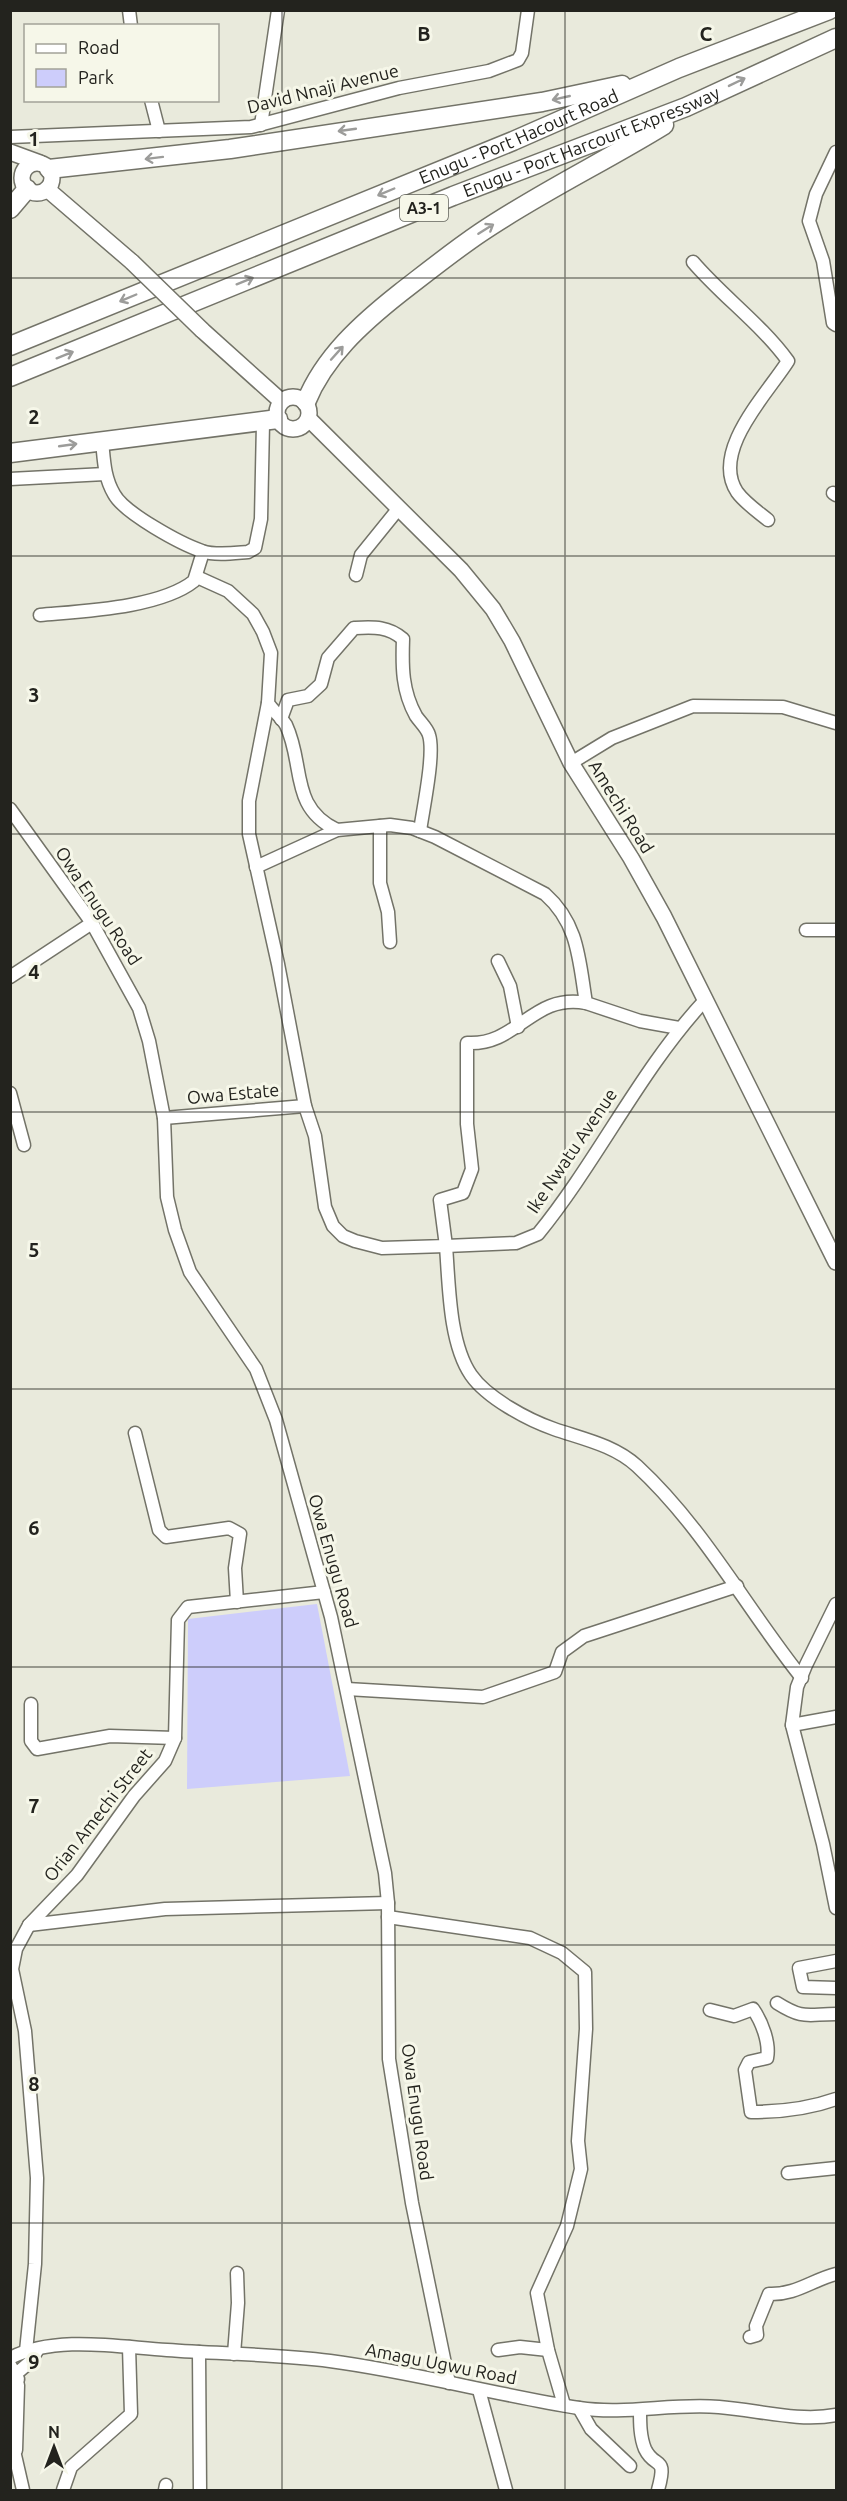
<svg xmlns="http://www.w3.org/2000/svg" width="847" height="2501" viewBox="0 0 847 2501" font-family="Ubuntu,sans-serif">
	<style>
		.green { fill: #cdcdfb }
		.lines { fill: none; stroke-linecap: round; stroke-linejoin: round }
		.minor-casing { stroke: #737368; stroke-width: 15 }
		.major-casing { stroke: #737368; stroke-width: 18 }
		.highway-casing { stroke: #737368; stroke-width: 21 }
		.minor { stroke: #fff; stroke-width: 12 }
		.major { stroke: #fff; stroke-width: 15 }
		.highway { stroke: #fff; stroke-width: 18 }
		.major-bridge-casing { stroke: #737368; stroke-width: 18; stroke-linecap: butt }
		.major-bridge { stroke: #fff; stroke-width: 15 }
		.oneway { stroke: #9c9c9a }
		.grid { fill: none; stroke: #23231e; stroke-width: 1.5; stroke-opacity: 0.55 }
		.labels { text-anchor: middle; stroke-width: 6; stroke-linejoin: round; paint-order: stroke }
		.shield { fill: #f6f7e9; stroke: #62635b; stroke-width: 1.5 }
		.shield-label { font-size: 16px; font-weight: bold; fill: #23231e }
		.street-label { font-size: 18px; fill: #23231e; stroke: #f6f7e9 }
		.grid-label { font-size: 20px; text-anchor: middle; font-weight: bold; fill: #23231e; stroke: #f6f7e9; stroke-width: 6; stroke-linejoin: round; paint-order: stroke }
	</style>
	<rect width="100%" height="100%" fill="#e9eadc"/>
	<polygon class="green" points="317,1604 350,1776 187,1789 188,1619"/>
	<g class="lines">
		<g class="minor-casing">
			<g id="minor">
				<polyline points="129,10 131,26"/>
				<polyline points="151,100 159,131"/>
				<polyline points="261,125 278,10"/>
				<polyline points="10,137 251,127 399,88 489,71 518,60 522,53 528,10"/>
				<polyline points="836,152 816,194 809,221 823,261 833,323 836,325"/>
				<path d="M693,262C723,297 761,324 788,361C768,393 710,451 737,492C745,503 757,511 768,520"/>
				<path d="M102,441C104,460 104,477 114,494C124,513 181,544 202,551C215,556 235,553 248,552L255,548L261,519L263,423"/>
				<polyline points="10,479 105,474"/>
				<polyline points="833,493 836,495"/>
				<polyline points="356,575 361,555 399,508"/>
				<path d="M197,577L228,591L253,614L263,632L271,653L268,703C273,711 281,717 286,725C305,765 289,807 337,830"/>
				<path d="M40,615C83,611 160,608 194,581L203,552"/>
				<path d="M268,703L249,801V834L278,964L305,1106L315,1136L325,1207L333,1226L343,1236L355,1241L382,1248L446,1246L440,1200L463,1193L472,1169L467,1124V1043C518,1046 532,993 586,1003"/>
				<path d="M281,719L288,700L308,696L321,684L328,658L354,628C374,627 388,626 403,639C402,667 402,691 416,716C420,722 427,728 429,735C435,754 423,809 420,831"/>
				<polyline points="571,763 612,738 693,706 783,707 836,723"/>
				<polyline points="10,809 92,923 139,1008 149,1041 164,1118 167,1197 175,1230 190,1272 256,1369 276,1420 331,1617 385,1873 388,1903 389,2059 412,2203 449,2383"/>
				<polyline points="380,826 380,883 388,912 390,942"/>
				<path d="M256,867L337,830L390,825L412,828L435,837L545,894C579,924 579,961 586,1003L640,1021L679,1028"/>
				<polyline points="806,930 836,930"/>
				<polyline points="498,961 510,986 518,1027"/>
				<polyline points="10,977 92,923"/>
				<path d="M706,999C640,1070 599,1159 538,1234L516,1243L446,1246C449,1284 449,1343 471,1375C487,1398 528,1420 554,1429C583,1439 614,1445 637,1466C704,1528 746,1608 802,1678"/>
				<polyline points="10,1093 24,1145"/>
				<polyline points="164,1118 305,1106"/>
				<polyline points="135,1433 159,1530 166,1537 229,1528 240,1534 235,1568 237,1602"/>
				<polyline points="836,1604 806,1665 797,1687 792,1725 823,1844 836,1908"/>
				<polyline points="347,1689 483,1697 555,1672 562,1652 584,1636 737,1586"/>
				<polyline points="31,1704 31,1741 37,1749 110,1736 175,1738"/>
				<polyline points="792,1725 836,1717"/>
				<polyline points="388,1917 530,1938 562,1953 585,1972 586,2029 578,2141 581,2169 567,2226 537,2293 548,2350 564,2405"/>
				<polyline points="29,1925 165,1909 388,1903"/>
				<polyline points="836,1961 799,1968 803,1987 836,1988"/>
				<path d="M777,2003C804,2020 807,2014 836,2014"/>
				<path d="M710,2010L734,2016L753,2009C762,2022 770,2043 767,2058L749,2062L745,2070L751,2112C781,2112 808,2109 836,2099"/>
				<polyline points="788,2173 836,2168"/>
				<path d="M750,2337L757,2335L756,2326L769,2294C796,2295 812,2280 836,2274"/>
				<polyline points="498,2350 520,2347 548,2350"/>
				<polyline points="26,2351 35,2264 37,2178 25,2031 12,1969 16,1949 29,1925 77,1875 134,1796 165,1761 175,1738 178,1620 188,1607 324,1592"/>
				<polyline points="199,2352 200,2490"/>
				<polyline points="234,2354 238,2303 237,2273"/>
				<path d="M10,2358C56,2335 118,2347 167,2350C221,2354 276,2354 330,2361C414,2372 496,2395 579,2408C626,2415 672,2403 719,2407C758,2410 798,2422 836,2415"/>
				<polyline points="10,2365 18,2379 14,2392"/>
				<polyline points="17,2373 30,2362 38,2349"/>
				<polyline points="479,2390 506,2490"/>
				<polyline points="579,2408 591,2429 630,2466"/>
				<path d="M640,2410C640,2423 640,2437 645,2449C655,2470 668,2454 658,2490"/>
				<polyline points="12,2442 23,2490"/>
				<polyline points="16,2450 18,2385"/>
				<polyline points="63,2490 71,2467 131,2414 129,2347"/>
				<polyline points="165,2490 166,2485"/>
			</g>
		</g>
		<g class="major-casing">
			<g id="major">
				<polyline points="10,152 40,163"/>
				<circle cx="37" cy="178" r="15"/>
				<polyline points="47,189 132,262"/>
				<polyline points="202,330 281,401"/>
				<circle cx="293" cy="413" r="16"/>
				<polyline points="310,420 461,570 493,609 512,641 571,763 631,858 664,917 836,1262"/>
			</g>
		</g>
		<g class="highway-casing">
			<g id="highway">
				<polyline points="49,169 230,149 542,102 622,85"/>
				<polyline points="10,209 27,189"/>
				<path id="s1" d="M10,346L513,141L679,68L829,10"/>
				<path id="s2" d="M10,377L453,196L686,107L836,38"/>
				<path d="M306,402C324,357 362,323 400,293C426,273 452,252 480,233C539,193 604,162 664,125"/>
				<polyline points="10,453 278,419"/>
			</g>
		</g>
		<use href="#minor" class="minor"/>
		<use href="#major" class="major"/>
		<use href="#highway" class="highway"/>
		<g class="major-bridge-casing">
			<polyline id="major-bridge" points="132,262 202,330"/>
		</g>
		<use href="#major-bridge" class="major-bridge"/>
	</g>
	<defs><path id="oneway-shaft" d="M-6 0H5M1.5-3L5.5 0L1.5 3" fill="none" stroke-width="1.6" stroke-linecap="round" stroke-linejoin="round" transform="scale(1.5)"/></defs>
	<g class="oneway">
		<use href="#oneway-shaft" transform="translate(737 82) rotate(-26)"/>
		<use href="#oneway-shaft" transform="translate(561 98) rotate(167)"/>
		<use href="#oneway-shaft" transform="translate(347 130) rotate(172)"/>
		<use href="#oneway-shaft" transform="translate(154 158) rotate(173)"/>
		<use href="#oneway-shaft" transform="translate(386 192) rotate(157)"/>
		<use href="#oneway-shaft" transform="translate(486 229) rotate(-32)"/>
		<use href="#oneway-shaft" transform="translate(245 281) rotate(-22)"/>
		<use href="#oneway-shaft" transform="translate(128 298) rotate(157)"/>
		<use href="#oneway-shaft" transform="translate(337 353) rotate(-48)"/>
		<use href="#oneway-shaft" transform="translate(65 355) rotate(-22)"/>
		<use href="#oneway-shaft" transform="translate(68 445) rotate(-8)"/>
	</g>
	<path class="grid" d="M282,10V2490M565,10V2490M10,278H836M10,556H836M10,834H836M10,1112H836M10,1389H836M10,1667H836M10,1945H836M10,2223H836"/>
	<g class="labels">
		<rect class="shield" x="400" y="195" width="48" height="26" rx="4.5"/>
		<g class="shield-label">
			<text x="424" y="214">A3-1</text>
		</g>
		<g class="street-label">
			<text transform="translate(323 89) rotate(-14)" y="6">David Nnaji Avenue</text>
			<text dy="6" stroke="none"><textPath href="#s1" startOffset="550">Enugu - Port Hacourt Road</textPath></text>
			<text dy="6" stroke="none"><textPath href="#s2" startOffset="627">Enugu - Port Harcourt Expressway</textPath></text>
			<text transform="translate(621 807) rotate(58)" y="6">Amechi Road</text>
			<text transform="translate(98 906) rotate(56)" y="6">Owa Enugu Road</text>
			<text transform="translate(233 1094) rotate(-5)" y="6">Owa Estate</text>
			<text transform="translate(572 1151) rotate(-56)" y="6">Ike Nwatu Avenue</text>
			<text transform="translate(333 1561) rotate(74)" y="6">Owa Enugu Road</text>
			<text transform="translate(98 1815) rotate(-52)" y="6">Orian Amechi Street</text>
			<text transform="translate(417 2112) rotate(82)" y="6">Owa Enugu Road</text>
			<text transform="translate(441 2364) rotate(11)" y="6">Amagu Ugwu Road</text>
		</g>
	</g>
	<g class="grid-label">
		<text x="424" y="41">B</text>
		<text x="706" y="41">C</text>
		<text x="34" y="146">1</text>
		<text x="34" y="424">2</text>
		<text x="34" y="702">3</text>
		<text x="34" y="979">4</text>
		<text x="34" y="1257">5</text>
		<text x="34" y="1535">6</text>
		<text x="34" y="1813">7</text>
		<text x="34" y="2091">8</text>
		<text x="34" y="2369">9</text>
	</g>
	<rect width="847" height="2501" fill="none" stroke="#23231e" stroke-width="24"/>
	<rect x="24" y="24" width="195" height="78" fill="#f6f7e9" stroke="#a2a298" stroke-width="1.5"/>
	<rect x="36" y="44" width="30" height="9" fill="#ffffff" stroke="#a2a298" stroke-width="1.5"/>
	<text x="78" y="54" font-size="18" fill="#23231e">Road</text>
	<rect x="36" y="69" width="30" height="18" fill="#cdcdfb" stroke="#a2a298" stroke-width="1.5"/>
	<text x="78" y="84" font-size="18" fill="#23231e">Park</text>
	<g transform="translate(54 2447)" stroke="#f6f7e9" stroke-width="4.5" paint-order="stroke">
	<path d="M0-4.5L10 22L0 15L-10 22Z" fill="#23231e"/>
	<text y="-9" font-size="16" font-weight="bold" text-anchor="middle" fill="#23231e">N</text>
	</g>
</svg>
